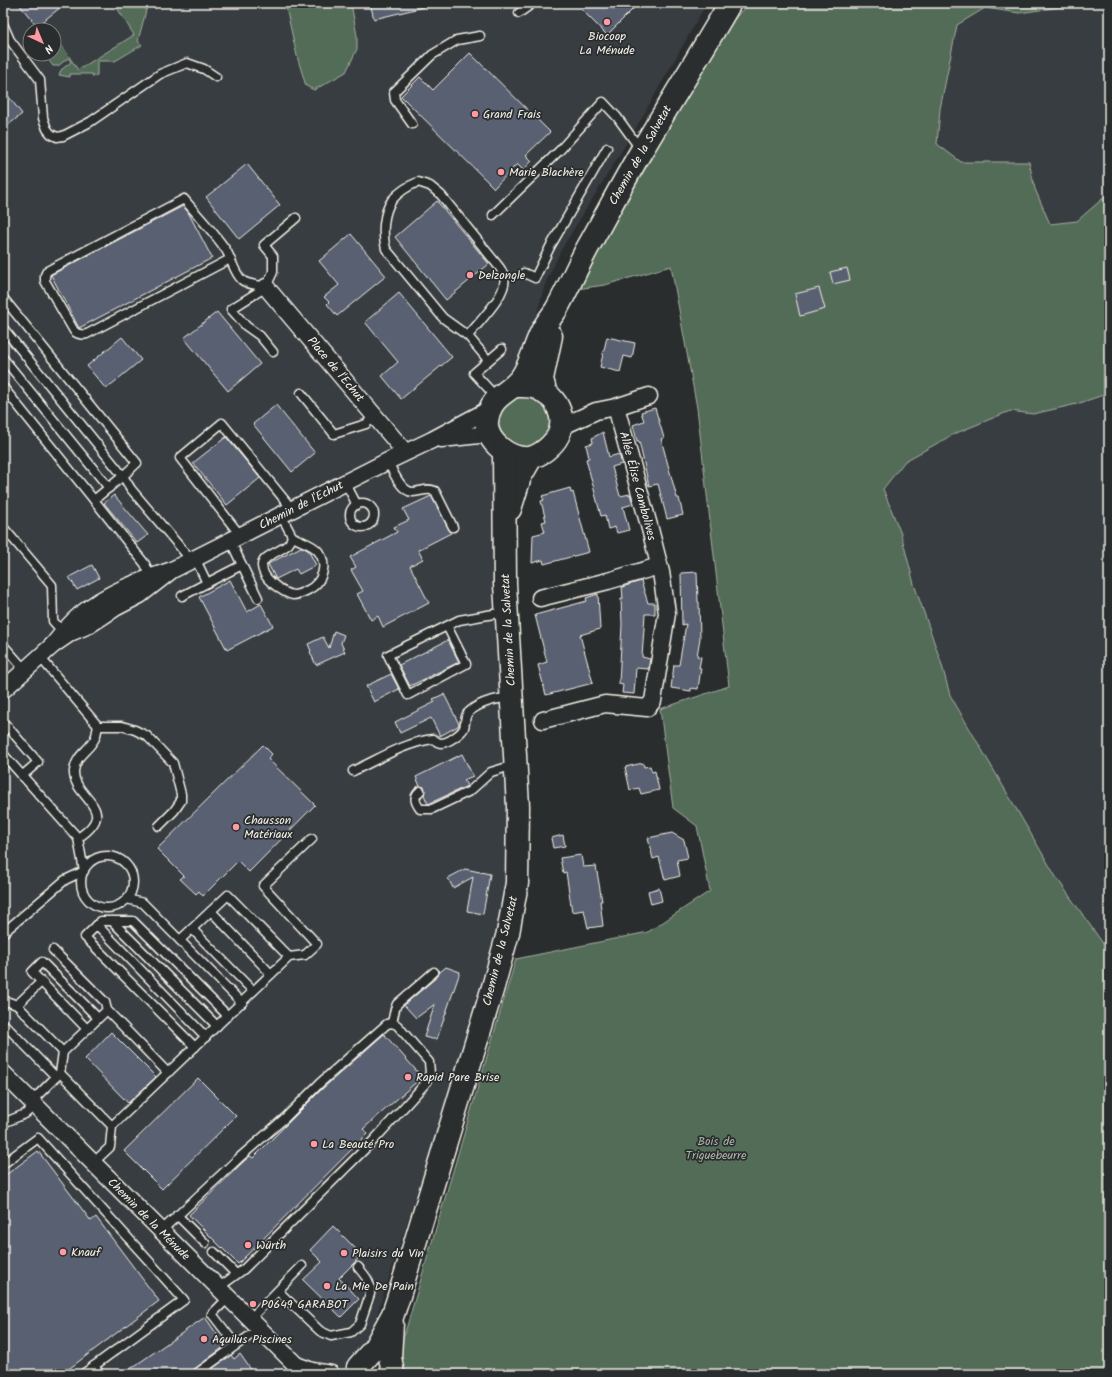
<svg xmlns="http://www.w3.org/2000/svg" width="1112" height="1377" viewBox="0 0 1112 1377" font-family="Kalam,sans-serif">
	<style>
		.built { fill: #383c42; fill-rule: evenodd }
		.green { fill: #536c59; stroke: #a4aea0 }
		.building { fill: #596071; stroke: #f4f1e8 }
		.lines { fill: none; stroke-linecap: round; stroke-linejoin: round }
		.lane-casing { stroke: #f4f1e8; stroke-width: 11 }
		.street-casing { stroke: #f4f1e8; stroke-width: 19 }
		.secondary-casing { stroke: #f4f1e8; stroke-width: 25 }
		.lane { stroke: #2a2d2e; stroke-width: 8 }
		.street { stroke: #2a2d2e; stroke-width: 16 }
		.secondary { stroke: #2a2d2e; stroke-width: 22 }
		.poi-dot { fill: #ff9aa2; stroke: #2a2d2e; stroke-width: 1.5 }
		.labels { text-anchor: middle; stroke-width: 3.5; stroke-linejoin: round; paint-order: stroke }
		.poi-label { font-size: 12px; fill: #f4f1e8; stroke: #2a2d2e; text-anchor: start }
		.street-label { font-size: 12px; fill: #f4f1e8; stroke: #2a2d2e }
		.park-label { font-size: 12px; fill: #acb5a8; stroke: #2a2d2e }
	</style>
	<rect width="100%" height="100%" fill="#2a2d2e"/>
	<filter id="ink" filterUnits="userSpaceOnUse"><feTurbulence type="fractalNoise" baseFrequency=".025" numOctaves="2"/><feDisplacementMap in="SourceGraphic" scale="8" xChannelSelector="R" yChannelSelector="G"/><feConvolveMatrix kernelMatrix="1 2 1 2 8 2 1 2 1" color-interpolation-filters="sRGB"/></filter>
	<g filter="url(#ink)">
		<g class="built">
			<path d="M3,3H707L640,121L561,250L545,284L498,458L493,537L499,627L513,780L509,883L483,994L380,1305L359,1374H3ZM30,30H54V54H30Z"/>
			<polygon points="891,3 1109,3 1109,1262 867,812 884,205 604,285 647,194"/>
		</g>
		<g class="green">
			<polygon points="114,3 148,3 138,41 142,45 115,61 97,61 97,75 93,77 92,74 70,74 70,77 59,75 61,70 71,62 68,58 58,66 53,66 44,54 54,54 54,34 78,70 134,35"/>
			<polygon points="285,3 351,3 357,36 357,49 346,72 314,90 306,86 297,56"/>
			<polygon points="748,3 1088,3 1019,13 985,8 957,25 940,109 937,144 961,162 1029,162 1035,189 1050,224 1077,221 1109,193 1109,393 1077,404 1033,414 1010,411 954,434 905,461 883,489 901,534 914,584 941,662 950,695 1056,877 1109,952 1109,1374 407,1374 398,1356 516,959 648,932 710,891 697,826 673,808 660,709 729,686 697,408 671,266 605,285 577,289 639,174 728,27"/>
			<path d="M525,396C547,400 549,410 552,431L536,449L511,448L497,427L501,408L516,397Z"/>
		</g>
		<g class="building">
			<polygon points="18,3 66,3 37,26"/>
			<polygon points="370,3 424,3 424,7 374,19"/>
			<polygon points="586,3 639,3 607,35 581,9"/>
			<polygon points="470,53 550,132 526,155 532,161 523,170 517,164 494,188 401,96 420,77 433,90"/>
			<polygon points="3,89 22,114 3,129"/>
			<polygon points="247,164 280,205 239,239 206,197"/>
			<polygon points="437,201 489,264 446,300 395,237"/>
			<polygon points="183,206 188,212 212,258 79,328 51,275"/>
			<polygon points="351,234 386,276 337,316 327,304 329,302 324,297 339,285 319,261"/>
			<polygon points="847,268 850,280 833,284 830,272"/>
			<polygon points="819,288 825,309 800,316 795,294"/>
			<polygon points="399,293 452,357 401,399 382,376 398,362 365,322"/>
			<polygon points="217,312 260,364 228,391 184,338"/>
			<polygon points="122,337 141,360 106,389 87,366"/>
			<polygon points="607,337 635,343 632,358 624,356 620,372 600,367"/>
			<polygon points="276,405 315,453 292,472 253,424"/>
			<polygon points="655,408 664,438 661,439 677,498 679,498 683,515 667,519 658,484 649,486 639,441 637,441 633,425 644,421 641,412"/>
			<polygon points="603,432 609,457 619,454 622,464 612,467 620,496 630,494 633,504 623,507 629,530 617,533 615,527 608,529 605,515 601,516 586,459 589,458 586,445 593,443 592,438"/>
			<polygon points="226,437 260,478 227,505 193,463"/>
			<polygon points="570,488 571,493 573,492 589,552 544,564 543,560 532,563 533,535 545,532 542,522 546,521 541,501 544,500 542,496"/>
			<polygon points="114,495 148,535 137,543 104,503"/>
			<polygon points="431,496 451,533 418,550 423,559 410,566 429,603 383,627 378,616 371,620 357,594 363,591 351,570 356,567 350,557 397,532 394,527 409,520 403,509"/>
			<polygon points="301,547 308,550 316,565 299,574 296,569 276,579 268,564"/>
			<polygon points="92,565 99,578 77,590 69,577"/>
			<polygon points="697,572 698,602 699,602 700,638 697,656 701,657 699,668 701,668 698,689 691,688 691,691 671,688 674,665 679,665 686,624 682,625 681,573"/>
			<polygon points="230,580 247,612 261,604 273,626 227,650 199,597"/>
			<polygon points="641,581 648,603 655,603 655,614 645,614 642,657 650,659 648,669 636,668 634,694 622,693 623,685 619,684 622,624 621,599 623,599 622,587"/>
			<polygon points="598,594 600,629 580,635 593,683 546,695 538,665 547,662 535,615 587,601 586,598"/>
			<polygon points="334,631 344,635 341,643 345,652 316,665 310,652 311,651 308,644 323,637 329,648"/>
			<polygon points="448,640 459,662 410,686 399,665"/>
			<polygon points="391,674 399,689 374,702 366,686"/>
			<polygon points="444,694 459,724 458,726 440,736 431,718 400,733 395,722 435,702 433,699"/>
			<polygon points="263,745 272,754 268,759 315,805 249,872 238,861 203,896 199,891 196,894 180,879 184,876 157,849"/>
			<polygon points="462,754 473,776 464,780 467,786 428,804 424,795 425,789 424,787 420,786 416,777"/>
			<polygon points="643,763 644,767 650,766 652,772 655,771 659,790 641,794 639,788 630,790 625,767"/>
			<polygon points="672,833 684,840 688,858 677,860 680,876 665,880 659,857 653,859 648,838"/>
			<polygon points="563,835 565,846 553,848 551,838"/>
			<polygon points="581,855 583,867 596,866 602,901 600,901 603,926 588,928 584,910 572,912 566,872 563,873 560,858"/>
			<polygon points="465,869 490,874 483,914 467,911 473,877 453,888 448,878"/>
			<polygon points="659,888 662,901 651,904 648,891"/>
			<polygon points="446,967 460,972 437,1039 432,1039 424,1037 435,1004 416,1018 404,1005 438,976 439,973"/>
			<polygon points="111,1032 156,1077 128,1103 85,1059"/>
			<polygon points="384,1034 422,1077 363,1129 368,1133 238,1264 189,1215 243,1162 250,1156 253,1158 321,1090"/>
			<polygon points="198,1078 236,1116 162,1189 124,1151"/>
			<polygon points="38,1151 91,1221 96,1217 159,1301 62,1374 3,1374 3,1177"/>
			<polygon points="333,1226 362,1255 339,1278 359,1299 341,1317 303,1280 322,1262 310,1250"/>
			<polygon points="205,1317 225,1346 193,1370 191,1374 123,1374"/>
			<polygon points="240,1354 254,1374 205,1374 231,1355 234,1359"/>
		</g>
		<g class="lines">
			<g class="lane-casing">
				<g id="lane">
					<polyline points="519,13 533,3"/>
					<polyline points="3,24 10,40 40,80 43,118 47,129 51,134 57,137 63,136 90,122 160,74 187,63 204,69 216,77"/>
					<polyline points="412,124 395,100 394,92 432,55 457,40 480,36"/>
					<polyline points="493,215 560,150 603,102 617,117 641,150"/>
					<path d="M230,259L87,334C82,335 78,335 74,331L45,281V275L47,271L184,199C198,216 214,232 226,250C232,260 234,273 242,280C247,285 260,285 266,287L273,272V256L264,245L296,218"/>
					<polyline points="524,273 535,278 550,247 607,148"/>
					<polyline points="266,287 231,309 246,326 260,336 273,352"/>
					<polyline points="3,300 4,299 137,463 123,476 3,328"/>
					<path d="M468,336C478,322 509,294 504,276C503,273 501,270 500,268L441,195L430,186L418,182C408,186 399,192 392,200C383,213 382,234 386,249L443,318L468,336L488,360"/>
					<polyline points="3,358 109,488"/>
					<polyline points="3,387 94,500"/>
					<polyline points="301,393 334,434 366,424 375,416"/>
					<polyline points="497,398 474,373 502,349"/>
					<path d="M388,461C392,470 401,492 413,492C421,492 427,487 435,491L453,527"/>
					<polyline points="345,482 357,505"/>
					<circle cx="362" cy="515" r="12"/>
					<path d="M281,515L292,536C291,538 291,540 290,542C285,551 263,554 262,565C262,572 267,579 272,583C278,588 286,594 293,595C298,595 304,592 308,590C322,583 329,565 318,551C311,543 300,542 292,536"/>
					<polyline points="3,527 52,585 53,621 63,632"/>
					<polyline points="240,535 180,458 222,423 292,509"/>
					<polyline points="195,558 207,583 242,565 230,540"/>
					<polyline points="242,565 258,598"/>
					<polyline points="151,577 145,564 94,500 123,476 131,489 191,560"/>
					<polyline points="182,596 207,583"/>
					<polyline points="447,626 466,664 408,695 388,655 459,620 505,612"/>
					<polyline points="3,645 25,670"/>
					<polyline points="40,657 98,726 122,726 135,730 147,736 173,763 181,794 181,801 174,811 159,826"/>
					<polyline points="3,728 6,725 38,762 22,776"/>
					<path d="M3,754L78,838C122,809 72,798 74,771C76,754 89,751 95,738C97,734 97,729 98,726"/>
					<path d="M353,771C379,759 404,743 433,739C436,741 438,743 441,743C448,743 461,734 464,728C466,721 464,715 470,711C482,701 497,699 511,697"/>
					<path d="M420,791C413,797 415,802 420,809H432L470,791L491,772L514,765"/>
					<circle cx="107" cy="882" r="26"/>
					<polyline points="127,899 143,903 242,1003"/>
					<polyline points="211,911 271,974"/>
					<polyline points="112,921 217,1026"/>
					<polyline points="97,925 206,1037"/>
					<polyline points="192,929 253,991"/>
					<polyline points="3,933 65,880 84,871 78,838"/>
					<polyline points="180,940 228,895 289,957"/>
					<polyline points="53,950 105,1002 107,1010"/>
					<polyline points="41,982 17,1005 63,1052"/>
					<polyline points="3,1000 17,1005"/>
					<polyline points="3,1023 56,1077"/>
					<polyline points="392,1023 395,1009 397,1004 434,972"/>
					<polyline points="87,1029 32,972 42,962 98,1018"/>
					<polyline points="195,1047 85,937 101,921 133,921 228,1016"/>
					<polyline points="60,1073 63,1052 107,1010 168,1073"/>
					<polyline points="32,1101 60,1073 112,1126 110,1147 93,1163"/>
					<polyline points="3,1123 25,1114 36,1105"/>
					<polyline points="112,1126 289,957 305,955 317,944 263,886 312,839"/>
					<polyline points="3,1164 38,1138 184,1300 83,1374"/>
					<polyline points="177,1215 205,1243"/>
					<polyline points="161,1231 239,1158 286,1117 320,1083 387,1024 392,1023 397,1025 429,1062 430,1073 425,1084 374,1140 244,1269 218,1288"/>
					<polyline points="214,1252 236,1274"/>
					<path d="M278,1291L320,1331L331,1336L351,1332L360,1324L370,1294C372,1282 365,1276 358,1267"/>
					<polyline points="228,1298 212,1314 236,1345"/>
					<polyline points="249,1320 302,1266"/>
					<polyline points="94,1366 100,1374"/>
					<polyline points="196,1374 259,1329"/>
				</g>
			</g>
			<g class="street-casing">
				<g id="street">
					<polyline points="266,287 405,452"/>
					<polyline points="616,407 649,396"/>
					<polyline points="441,439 489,434"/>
					<path d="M172,570L140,595L115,608L89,625L72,632L53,645C61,635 69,624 80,615C106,593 139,581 172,570L388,461L432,440L490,409"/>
					<polyline points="540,598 608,581 659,566"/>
					<polyline points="3,690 53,645"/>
					<polyline points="543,720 605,704 647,708 653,701 667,613 661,572 650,529 616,407 596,411 561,427"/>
					<polyline points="3,1073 296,1365 300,1374"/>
					<polyline points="296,1365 312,1371 331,1374"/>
				</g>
			</g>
			<g class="secondary-casing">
				<g id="secondary">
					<path d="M516,386C523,386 532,385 539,389C562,400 570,428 550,446C545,451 537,456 530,458C510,460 485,442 487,421C491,392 511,395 523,375C532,361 535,344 543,329C547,322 552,316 556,310C568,289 577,267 588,247C606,215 623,182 642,150C671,101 701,53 730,3"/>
					<polyline points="546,394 542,379 551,336"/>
					<polyline points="510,509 520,477 531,458"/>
					<polyline points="392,1323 390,1357 393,1374"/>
					<polyline points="358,1367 374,1349 393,1314 398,1299 493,987 508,933 517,883 518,806 505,584 504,452"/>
				</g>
			</g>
			<use href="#lane" class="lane"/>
			<use href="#street" class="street"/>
			<use href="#secondary" class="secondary"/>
		</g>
	</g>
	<g class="poi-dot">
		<circle cx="607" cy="22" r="4"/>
		<circle cx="475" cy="114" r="4"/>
		<circle cx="501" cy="172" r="4"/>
		<circle cx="470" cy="275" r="4"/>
		<circle cx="236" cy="827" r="4"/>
		<circle cx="408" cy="1077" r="4"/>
		<circle cx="314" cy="1144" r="4"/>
		<circle cx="248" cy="1245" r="4"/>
		<circle cx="63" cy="1252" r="4"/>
		<circle cx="344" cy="1253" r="4"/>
		<circle cx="327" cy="1286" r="4"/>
		<circle cx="253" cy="1304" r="4"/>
		<circle cx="204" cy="1339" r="4"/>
	</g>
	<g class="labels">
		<g class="poi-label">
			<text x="607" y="40" text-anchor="middle">Biocoop<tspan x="607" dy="14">La Ménude</tspan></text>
			<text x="483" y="118">Grand Frais</text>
			<text x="509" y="176">Marie Blachère</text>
			<text x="478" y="279">Delzongle</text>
			<text x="244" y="824">Chausson<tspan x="244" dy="14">Matériaux</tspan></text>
			<text x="416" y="1081">Rapid Pare Brise</text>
			<text x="322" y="1148">La Beauté Pro</text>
			<text x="256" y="1249">Würth</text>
			<text x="71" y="1256">Knauf</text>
			<text x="352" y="1257">Plaisirs du Vin</text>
			<text x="335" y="1290">La Mie De Pain</text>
			<text x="261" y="1308">P0649 GARABOT</text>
			<text x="212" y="1343">Aquilus Piscines</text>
		</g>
		<g class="street-label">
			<text transform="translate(640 155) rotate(-60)" y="4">Chemin de la Salvetat</text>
			<text transform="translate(336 369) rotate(50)" y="4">Place de l'Echut</text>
			<text transform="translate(638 486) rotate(75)" y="4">Allée Élise Cambolives</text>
			<text transform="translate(301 505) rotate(-27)" y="4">Chemin de l'Echut</text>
			<text transform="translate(508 630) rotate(-93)" y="4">Chemin de la Salvetat</text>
			<text transform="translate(500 951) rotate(-76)" y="4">Chemin de la Salvetat</text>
			<text transform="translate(149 1219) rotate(45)" y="4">Chemin de la Ménude</text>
		</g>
		<g class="park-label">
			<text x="716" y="1145">Bois de<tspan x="716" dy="14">Triguebeurre</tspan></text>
		</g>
	</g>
	<rect width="1112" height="1377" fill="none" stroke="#2a2d2e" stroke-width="16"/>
	<rect x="8" y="8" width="1096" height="1361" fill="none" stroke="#f4f1e8" stroke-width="1.5" filter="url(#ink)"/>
	<g transform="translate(42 42) rotate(136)"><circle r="19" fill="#2a2d2e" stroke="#7b7b78"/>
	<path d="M0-3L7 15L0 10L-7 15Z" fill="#ff9aa2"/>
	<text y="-6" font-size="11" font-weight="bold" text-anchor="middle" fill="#f4f1e8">N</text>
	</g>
</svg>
